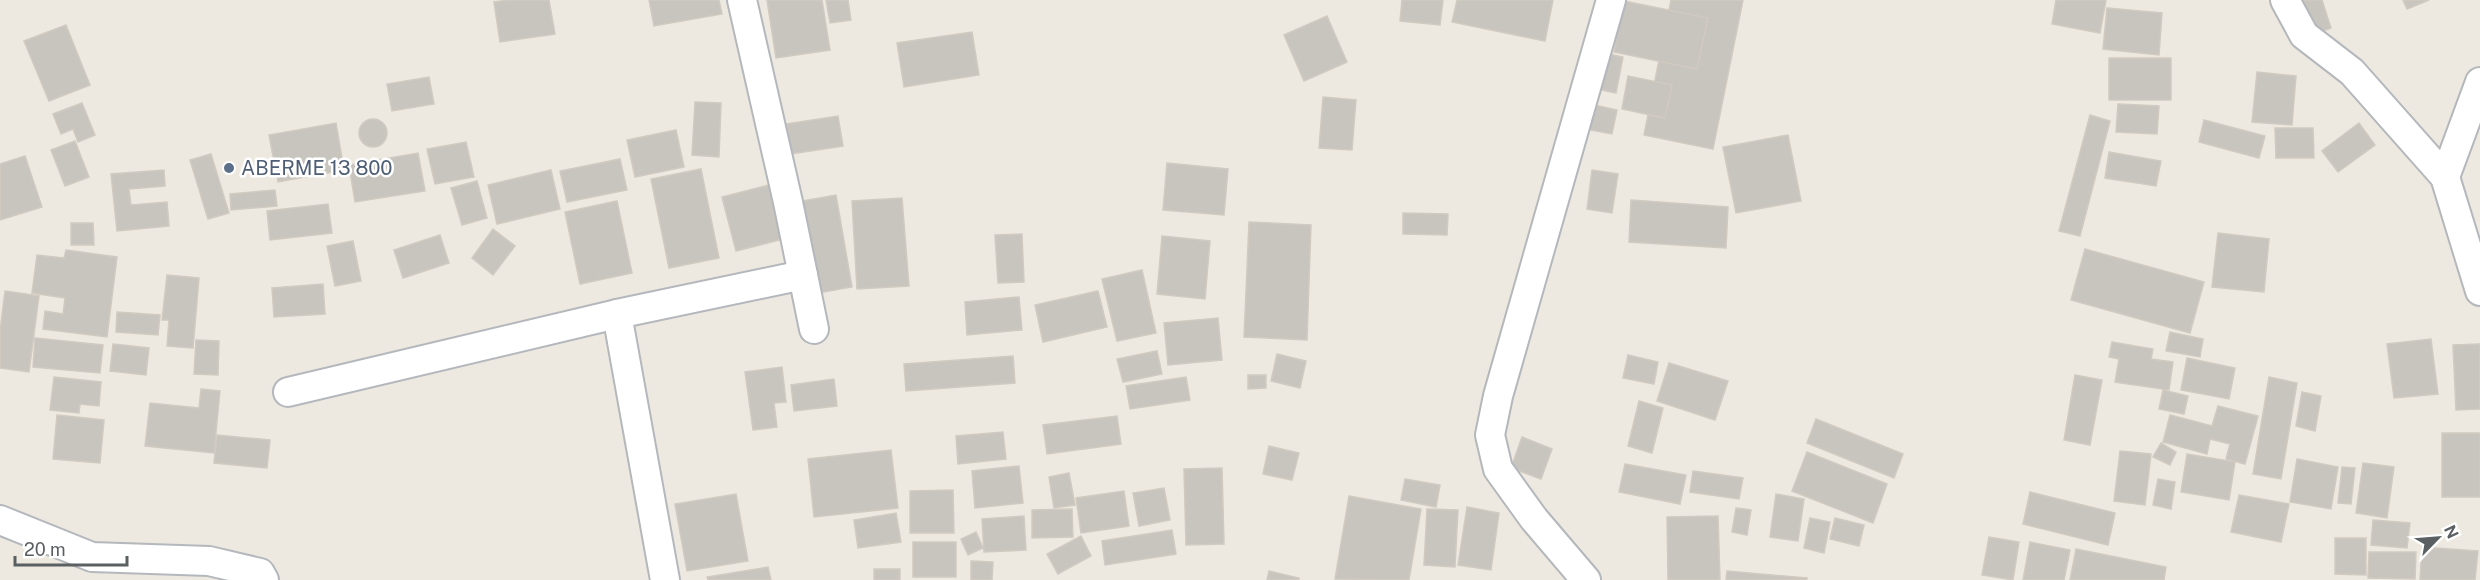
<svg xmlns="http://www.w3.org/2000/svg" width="2480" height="580" viewBox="0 0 2480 580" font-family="'Public Sans',sans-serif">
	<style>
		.building { fill: #c8c4be; stroke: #d1cac0; stroke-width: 1.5 }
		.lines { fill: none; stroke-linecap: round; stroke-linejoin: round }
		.street-casing { stroke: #b4b8bc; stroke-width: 32 }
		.street { stroke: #fff; stroke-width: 28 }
		.service-dot { fill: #5c6f8a; stroke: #fff; stroke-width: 2 }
		.labels { text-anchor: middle; stroke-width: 5; stroke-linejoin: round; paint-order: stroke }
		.service-label { font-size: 20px; fill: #4e5e75; stroke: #fff; text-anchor: start }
	</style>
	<rect width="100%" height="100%" fill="#ede9e1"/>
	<g class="building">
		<polygon points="508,0 549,0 555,34 500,42 494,2"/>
		<polygon points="649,0 719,0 722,14 654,26"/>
		<polygon points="767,0 822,0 830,50 776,58"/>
		<polygon points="826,0 848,0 851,20 830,23"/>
		<polygon points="1402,0 1443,0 1440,25 1400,21"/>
		<polygon points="1457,0 1553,0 1545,41 1452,22"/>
		<polygon points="1671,0 1743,0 1713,149 1644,135"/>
		<polygon points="2056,0 2106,0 2100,33 2052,24"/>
		<polygon points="2297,0 2322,0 2331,28 2309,36"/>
		<polygon points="2403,0 2429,0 2407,9"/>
		<polygon points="1624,1 1708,18 1697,69 1614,52"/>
		<polygon points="2107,8 2162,13 2159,55 2103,49"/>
		<polygon points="1327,16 1347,62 1304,81 1284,35"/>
		<polygon points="66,25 90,85 49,101 24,41"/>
		<polygon points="972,32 979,75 904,87 897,43"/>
		<polygon points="1604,53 1623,57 1616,93 1597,89"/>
		<rect x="2109" y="58" width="62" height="42"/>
		<polygon points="2257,72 2296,76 2292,125 2252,122"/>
		<polygon points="1628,76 1672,85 1665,118 1622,109"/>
		<polygon points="429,77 434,104 392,111 387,84"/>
		<polygon points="1323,97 1356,100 1352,150 1319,148"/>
		<polygon points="695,102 721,103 719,157 692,155"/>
		<polygon points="82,103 95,135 78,142 73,129 61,134 53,114"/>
		<polygon points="1590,104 1617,110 1612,134 1585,129"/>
		<polygon points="2118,104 2159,106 2157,134 2116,132"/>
		<polygon points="2090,115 2110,121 2080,236 2059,231"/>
		<polygon points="838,116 843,146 791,154 787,124"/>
		<circle cx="373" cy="133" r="14"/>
		<polygon points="2204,120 2265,136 2259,158 2199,142"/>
		<polygon points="336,123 344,170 278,182 269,135"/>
		<polygon points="2359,123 2375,145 2338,172 2322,151"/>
		<polygon points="2275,128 2313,128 2314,158 2276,158"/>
		<polygon points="676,130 684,167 635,177 627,140"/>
		<polygon points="1788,135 1801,201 1736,213 1723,147"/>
		<polygon points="75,141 89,177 65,186 51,150"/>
		<polygon points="466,142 474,177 435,184 427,149"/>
		<polygon points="2109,152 2161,161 2156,186 2105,178"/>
		<polygon points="418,153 425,191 355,202 349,165"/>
		<polygon points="211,154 229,213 208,219 190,160"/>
		<polygon points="25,156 42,207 0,220 0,164"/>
		<polygon points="620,159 627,190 567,202 560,171"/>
		<polygon points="1167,163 1228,169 1224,215 1163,210"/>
		<polygon points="701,169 719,258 669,268 651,179"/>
		<polygon points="164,170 165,186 129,189 131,205 167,202 169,226 117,231 111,174"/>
		<polygon points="551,170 560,209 497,224 488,185"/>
		<polygon points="1592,170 1618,174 1612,213 1587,209"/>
		<polygon points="477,181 487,218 462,225 451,188"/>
		<polygon points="773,184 787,238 736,251 722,197"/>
		<polygon points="275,190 277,206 231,210 230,194"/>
		<polygon points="836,195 852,287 813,294 796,202"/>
		<polygon points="902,198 909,286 857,289 852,201"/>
		<polygon points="1631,200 1728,207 1726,248 1629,242"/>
		<polygon points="617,201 632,273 580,284 565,212"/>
		<polygon points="328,204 332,233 270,240 267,211"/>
		<polygon points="1403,213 1448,214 1447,235 1403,234"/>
		<polygon points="1249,222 1311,225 1307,340 1244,337"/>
		<polygon points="71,223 93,223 94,245 71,245"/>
		<polygon points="493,229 515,246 493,275 472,258"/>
		<polygon points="2218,233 2269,239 2264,292 2212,287"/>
		<polygon points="1022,234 1024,282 998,283 995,235"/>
		<polygon points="440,235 449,263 403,278 394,250"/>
		<polygon points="1162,236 1210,241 1205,299 1157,294"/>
		<polygon points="353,241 361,281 335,286 327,246"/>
		<polygon points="2085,249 2204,282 2190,333 2071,300"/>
		<polygon points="66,250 117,257 107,337 43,329 45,311 63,314 65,298 32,293 37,255 64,258"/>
		<polygon points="1142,270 1156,333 1117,341 1102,279"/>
		<polygon points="167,275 199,278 193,348 167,346 169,320 162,320"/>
		<polygon points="323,284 325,314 274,317 272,288"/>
		<polygon points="5,291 39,296 29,372 0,368 0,331"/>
		<polygon points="1098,291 1107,327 1043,342 1035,305"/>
		<polygon points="1019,297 1022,330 967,335 965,302"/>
		<polygon points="117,312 160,315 158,335 116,332"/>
		<polygon points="1218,318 1222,360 1168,365 1164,323"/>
		<polygon points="2170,332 2203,339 2200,357 2166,351"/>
		<polygon points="35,338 103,345 100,373 33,367"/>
		<polygon points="2431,339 2438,394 2394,398 2387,344"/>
		<polygon points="196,340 219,341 218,375 194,374"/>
		<polygon points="2112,342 2153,349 2151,359 2173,362 2169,390 2115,382 2119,359 2109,357"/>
		<polygon points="113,344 149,348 146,375 110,371"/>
		<polygon points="2480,344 2480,409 2456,410 2453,345"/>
		<polygon points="1157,351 1162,374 1123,382 1117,359"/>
		<polygon points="1277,354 1306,361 1300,388 1271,381"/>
		<polygon points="1628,355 1658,362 1654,384 1623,378"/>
		<polygon points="1013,356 1015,383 906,391 904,364"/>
		<polygon points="2187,358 2235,368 2229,399 2181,390"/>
		<polygon points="1669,363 1728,381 1715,420 1657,401"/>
		<polygon points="782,367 786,402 774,403 777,427 753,430 745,372"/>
		<polygon points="1248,375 1266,375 1266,388 1248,389"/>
		<polygon points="2075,375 2102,380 2090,445 2064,440"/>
		<polygon points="54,377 101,382 99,406 80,404 79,413 50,410"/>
		<polygon points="1186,377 1190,400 1130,409 1126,386"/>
		<polygon points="2269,377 2297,383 2281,479 2253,474"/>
		<polygon points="834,379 837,406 794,411 791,385"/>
		<polygon points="201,389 220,391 214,453 145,446 150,403 199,408"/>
		<polygon points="2163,390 2188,396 2184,414 2159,409"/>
		<polygon points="2302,392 2321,396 2315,431 2296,426"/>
		<polygon points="1639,401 1663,408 1652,453 1628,446"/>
		<polygon points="2218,406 2258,416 2245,464 2226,459 2230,444 2210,439 2207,454 2163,442 2170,415 2212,426"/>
		<polygon points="57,415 104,420 100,463 53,459"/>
		<polygon points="1117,416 1121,444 1047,454 1043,425"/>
		<polygon points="1816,419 1903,454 1894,478 1807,443"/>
		<polygon points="1003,432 1006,459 958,464 956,436"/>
		<rect x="2442" y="433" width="38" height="64"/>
		<polygon points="217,435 270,440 267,468 214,463"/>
		<polygon points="1522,437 1552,449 1541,479 1511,468"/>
		<polygon points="2161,443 2176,452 2170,465 2153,457"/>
		<polygon points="1269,446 1299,453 1292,480 1263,474"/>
		<polygon points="891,450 898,508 814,517 808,459"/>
		<polygon points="2120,451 2151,454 2145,505 2114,501"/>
		<polygon points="1807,452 1887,484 1873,523 1792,491"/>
		<polygon points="2187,454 2235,462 2229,500 2181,492"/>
		<polygon points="2297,459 2338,467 2331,509 2290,502"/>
		<polygon points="2363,463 2394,467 2387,518 2356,513"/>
		<polygon points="1625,464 1686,475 1680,504 1619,492"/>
		<polygon points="1019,466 1023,503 975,508 972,471"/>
		<polygon points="2342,467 2355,468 2351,504 2338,503"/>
		<polygon points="1222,468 1224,544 1186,545 1184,469"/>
		<polygon points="1693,471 1743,478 1739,499 1690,492"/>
		<polygon points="1069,473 1075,505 1054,508 1049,477"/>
		<polygon points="1405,479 1440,485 1436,507 1401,500"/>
		<polygon points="2158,479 2175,482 2171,509 2153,505"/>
		<polygon points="1164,488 1170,520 1139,526 1133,493"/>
		<polygon points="953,490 954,533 910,533 910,491"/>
		<polygon points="1124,491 1129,526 1081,533 1076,498"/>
		<polygon points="2030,492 2115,513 2108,545 2023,524"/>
		<polygon points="736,494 748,561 687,571 675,504"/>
		<polygon points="1776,494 1804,499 1798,541 1770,537"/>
		<polygon points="2239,495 2289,504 2281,542 2231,532"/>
		<polygon points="1349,496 1421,509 1409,580 1335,579"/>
		<polygon points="1467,507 1499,513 1491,570 1458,565"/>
		<polygon points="1736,508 1751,510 1747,535 1732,532"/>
		<polygon points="1072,509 1073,537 1032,538 1032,510"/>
		<polygon points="1427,509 1458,510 1455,567 1424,565"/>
		<polygon points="896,513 901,542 858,548 854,520"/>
		<polygon points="1024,516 1026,550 984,552 982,519"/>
		<polygon points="1718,516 1720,580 1668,580 1667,517"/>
		<polygon points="1810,518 1830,522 1824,553 1804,548"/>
		<polygon points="1835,518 1864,525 1859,546 1830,539"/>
		<polygon points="2373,520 2410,523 2407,548 2371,545"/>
		<polygon points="1172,530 1176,554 1105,565 1102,541"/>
		<polygon points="976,532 983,548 968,555 961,539"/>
		<polygon points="1081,536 1091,556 1058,574 1047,554"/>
		<polygon points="1989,537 2019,542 2013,580 1982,575"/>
		<polygon points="2335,538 2366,538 2366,575 2335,574"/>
		<rect x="913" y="542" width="43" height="35"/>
		<polygon points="2030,542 2070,550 2064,580 2023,580"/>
		<polygon points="2422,547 2478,551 2475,580 2420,580"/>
		<polygon points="2076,549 2166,567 2164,580 2070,580"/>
		<polygon points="2369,552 2416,552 2415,579 2368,578"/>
		<polygon points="971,561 993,562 992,580 971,580"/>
		<polygon points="768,567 771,580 708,580 707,577"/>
		<rect x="874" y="569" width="26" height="11"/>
		<polygon points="1269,571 1299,578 1299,580 1267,580"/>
		<polygon points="1727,571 1807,578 1807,580 1726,580"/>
	</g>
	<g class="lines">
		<g class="street-casing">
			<g id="street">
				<polyline points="742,0 788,202 814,329"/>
				<polyline points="2285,0 2304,35 2352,72 2445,177 2480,291"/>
				<polyline points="2445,177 2480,82"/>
				<polyline points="617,314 665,580"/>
				<polyline points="288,392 617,314 803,275"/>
				<polyline points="0,520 92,557 209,561 260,573 264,580"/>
				<polyline points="1586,580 1534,519 1498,469 1490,435 1498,396 1611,0"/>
			</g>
		</g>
		<use href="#street" class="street"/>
	</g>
	<circle class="service-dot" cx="229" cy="168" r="6"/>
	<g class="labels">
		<g class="service-label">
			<text x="241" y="175">ABERME 13 800</text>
		</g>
	</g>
	<g transform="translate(2438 538) rotate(65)" stroke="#ffffff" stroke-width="4.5" paint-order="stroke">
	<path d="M0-4.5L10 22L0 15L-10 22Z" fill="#5a5f62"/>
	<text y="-9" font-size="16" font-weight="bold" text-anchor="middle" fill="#5a5f62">N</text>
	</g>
	<path d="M15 556v9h112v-9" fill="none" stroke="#5a5f62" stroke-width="3"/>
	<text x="24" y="556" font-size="18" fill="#5a5f62" stroke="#ffffff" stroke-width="4.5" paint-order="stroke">20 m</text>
</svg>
